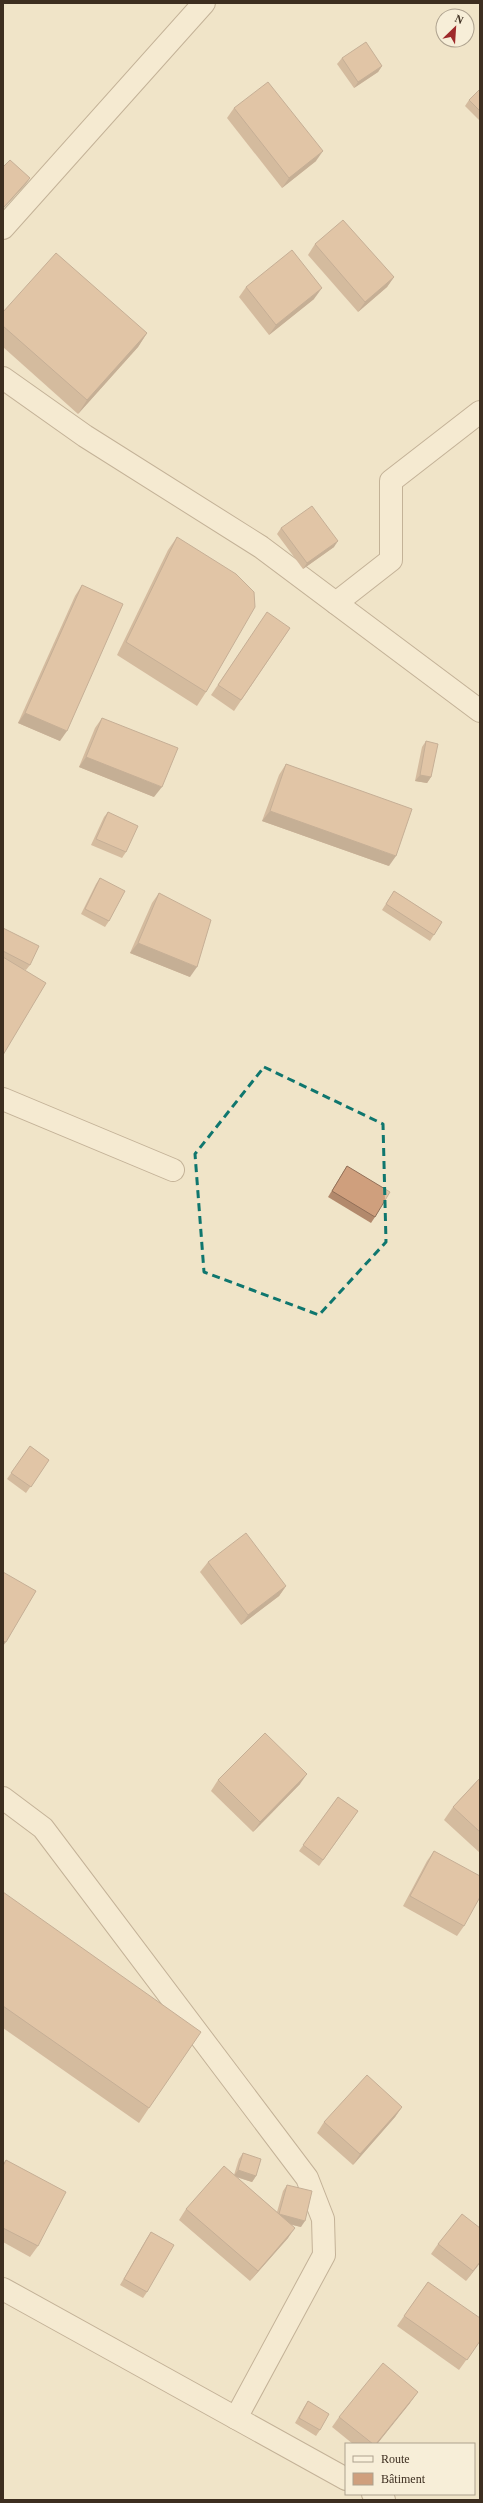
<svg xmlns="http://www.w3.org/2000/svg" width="483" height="2503" viewBox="0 0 483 2503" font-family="'Times New Roman',serif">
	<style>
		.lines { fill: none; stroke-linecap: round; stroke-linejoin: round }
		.minor-casing { stroke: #8d765c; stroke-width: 24 }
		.minor { stroke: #faf1dc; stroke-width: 22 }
		.wall { fill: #b2896c }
		.shaded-wall { fill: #916f58 }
		.building { fill: #cf9f7d; stroke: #916f58 }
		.marked { fill: none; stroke: #0f766e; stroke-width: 3; stroke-dasharray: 8 5; stroke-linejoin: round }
	</style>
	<rect width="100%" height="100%" fill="#f0e4c8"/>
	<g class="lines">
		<g class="minor-casing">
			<g id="minor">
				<polyline points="3,228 204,3"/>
				<polyline points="3,378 85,436 261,547 480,711"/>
				<polyline points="336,603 391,560 391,481 480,412"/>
				<polyline points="3,1099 173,1170"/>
				<polyline points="3,1798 43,1828 307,2178 323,2219 324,2255 236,2418"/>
				<polyline points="3,2289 346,2479"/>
				<polyline points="373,2494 384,2500"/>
			</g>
		</g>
		<use href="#minor" class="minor"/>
	</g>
	<g class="wall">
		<polygon points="342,58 382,66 378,72 354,88 337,64"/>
		<polygon points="480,89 480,121 465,106 469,100"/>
		<polygon points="234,108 316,161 282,188 227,118"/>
		<polygon points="315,244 394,277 387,287 358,312 308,255"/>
		<polygon points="246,287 314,299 269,335 239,297"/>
		<polygon points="3,312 147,333 138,347 78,414 3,347"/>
		<polygon points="281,528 334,547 303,569 277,534"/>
		<polygon points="177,537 206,692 197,706 117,655 168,550"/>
		<polygon points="82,585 60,741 18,723 75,596"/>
		<polygon points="260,623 290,628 234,711 211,695"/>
		<polygon points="102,718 154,797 79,767 95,728"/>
		<polygon points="426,741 431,777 427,783 415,781 422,747"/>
		<polygon points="286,764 389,866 262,821 279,775"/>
		<polygon points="108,812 126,852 122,858 91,845 104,817"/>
		<polygon points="100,878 109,921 105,927 81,914 96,884"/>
		<polygon points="394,891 442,922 430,941 382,910"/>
		<polygon points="159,893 190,977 130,953 152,903"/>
		<polygon points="3,928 30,965 26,970 22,969 3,1055"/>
		<polygon points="347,1166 375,1217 371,1223 328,1197"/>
		<polygon points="30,1446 49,1460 26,1493 7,1479"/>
		<polygon points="208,1562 286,1586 279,1596 241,1625 200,1572"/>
		<polygon points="480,1778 480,1853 444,1820 453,1807"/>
		<polygon points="218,1780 300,1784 253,1832 211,1791"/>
		<polygon points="338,1797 358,1811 319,1866 299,1851"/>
		<polygon points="434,1851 464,1926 457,1936 403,1906 427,1861"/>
		<polygon points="3,1892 149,2108 139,2123 3,2028"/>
		<polygon points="402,2107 395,2117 353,2165 317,2133 324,2122"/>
		<polygon points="243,2153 256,2176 252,2182 236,2177 277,2212 283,2191 287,2185 301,2227 292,2225 288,2238 250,2281 179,2220 186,2209 234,2175 239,2159"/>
		<polygon points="6,2160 38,2246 30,2257 3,2242 3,2164"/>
		<polygon points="480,2228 480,2263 466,2281 431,2254 438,2244"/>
		<polygon points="151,2232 147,2292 143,2298 120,2285 147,2238"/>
		<polygon points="428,2282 480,2341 459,2370 397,2326"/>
		<polygon points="308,2401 320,2430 316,2436 295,2423 304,2407"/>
		<polygon points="410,2403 377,2444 353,2444 332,2427 339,2417"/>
	</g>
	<g class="shaded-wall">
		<polygon points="382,66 378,72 354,88 358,82"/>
		<polygon points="323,151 316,161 282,188 289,178"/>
		<polygon points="30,178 26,184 3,209 4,207"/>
		<polygon points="394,277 387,287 358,312 365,302"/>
		<polygon points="322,288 314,299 269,335 276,325"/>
		<polygon points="147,333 138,347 78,414 87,400"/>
		<polygon points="338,541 334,547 303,569 307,563"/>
		<polygon points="25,713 67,731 60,741 18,723"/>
		<polygon points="86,757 162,787 154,797 79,767"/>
		<polygon points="420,775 431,777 427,783 415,781"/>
		<polygon points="270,811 396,856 389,866 262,821"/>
		<polygon points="138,943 197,967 190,977 130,953"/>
		<polygon points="286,1586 279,1596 241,1625 248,1615"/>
		<polygon points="3,1641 6,1642 3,1646"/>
		<polygon points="307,1774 300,1784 253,1832 260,1822"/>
		<polygon points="402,2107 395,2117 353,2165 360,2154"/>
		<polygon points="238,2170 256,2176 252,2182 234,2176"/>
		<polygon points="279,2214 305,2221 301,2227 275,2220"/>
		<polygon points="295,2228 288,2238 250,2281 258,2271"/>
		<polygon points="480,2262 480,2263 466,2281 473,2271"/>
		<polygon points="418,2392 410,2403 377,2444 376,2444"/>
	</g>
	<g class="building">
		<polygon points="366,42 382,66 358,82 342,58"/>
		<polygon points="268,82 323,151 289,178 234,108"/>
		<polygon points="480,89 480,111 469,100"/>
		<polygon points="10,160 30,178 4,207 3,206 3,167"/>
		<polygon points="343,220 394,277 365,302 315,244"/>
		<polygon points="292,250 322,288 276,325 246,287"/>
		<polygon points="56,253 147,333 87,400 3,326 3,312"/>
		<polygon points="312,506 338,541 307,563 281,528"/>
		<polygon points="177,537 236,574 254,592 255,607 206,692 126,642"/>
		<polygon points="82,585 123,604 67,731 25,713"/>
		<polygon points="267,612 290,628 241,700 218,685"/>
		<polygon points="102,718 178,748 162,787 86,757"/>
		<polygon points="426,741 438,744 431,777 420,775"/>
		<polygon points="286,764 412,809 396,856 270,811"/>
		<polygon points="108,812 138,826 126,852 96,839"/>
		<polygon points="100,878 125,891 109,921 85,909"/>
		<polygon points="394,891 442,922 434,935 386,904"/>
		<polygon points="159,893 211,920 197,967 138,943"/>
		<polygon points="3,928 39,946 30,965 3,951"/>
		<polygon points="3,957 46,983 3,1055"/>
		<polygon points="347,1166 390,1192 375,1217 332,1191"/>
		<polygon points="30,1446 49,1460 31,1487 11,1473"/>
		<polygon points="246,1533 286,1586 248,1615 208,1562"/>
		<polygon points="3,1572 36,1591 6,1642 3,1641"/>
		<polygon points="265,1733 307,1774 260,1822 218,1780"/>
		<polygon points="480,1778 480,1832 453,1807"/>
		<polygon points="338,1797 358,1811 323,1860 303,1845"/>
		<polygon points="434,1851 480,1876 480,1897 464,1926 410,1896"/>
		<polygon points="3,1892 201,2032 149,2108 3,2006"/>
		<polygon points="367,2075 402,2107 360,2154 324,2122"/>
		<polygon points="243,2153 261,2159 256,2176 238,2170"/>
		<polygon points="6,2160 66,2192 38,2246 3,2228 3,2166"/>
		<polygon points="224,2166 295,2228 258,2271 186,2209"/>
		<polygon points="287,2185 312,2191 305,2221 279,2214"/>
		<polygon points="462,2214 480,2228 480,2262 473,2271 438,2244"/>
		<polygon points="151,2232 174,2245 147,2292 124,2279"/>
		<polygon points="428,2282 480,2318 480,2341 467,2360 404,2316"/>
		<polygon points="383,2363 418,2392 376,2444 373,2444 339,2417"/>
		<polygon points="308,2401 329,2414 320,2430 299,2418"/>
	</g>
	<path d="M0 0H483V2503H0ZM264,1067L383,1124L386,1242L319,1315L204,1272L195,1154Z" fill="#f0e4c8" fill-opacity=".55" fill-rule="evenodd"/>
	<path class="marked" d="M264,1067L383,1124L386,1242L319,1315L204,1272L195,1154Z"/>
	<rect width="483" height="2503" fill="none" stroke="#3d2e20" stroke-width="8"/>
	<rect x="345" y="2443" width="130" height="52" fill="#f7eed8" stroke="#ada18e"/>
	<rect x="353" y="2456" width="20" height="6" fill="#faf1dc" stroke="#ada18e"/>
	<text x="381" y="2463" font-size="12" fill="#3d2e20">Route</text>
	<rect x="353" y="2473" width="20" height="12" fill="#cf9f7d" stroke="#ada18e"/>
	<text x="381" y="2483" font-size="12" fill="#3d2e20">Bâtiment</text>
	<g transform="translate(455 28) rotate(25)"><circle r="19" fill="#f7eed8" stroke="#ada18e"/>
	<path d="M0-3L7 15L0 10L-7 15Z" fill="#9e2a2b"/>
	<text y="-6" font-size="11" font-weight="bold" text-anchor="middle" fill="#3d2e20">N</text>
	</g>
</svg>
